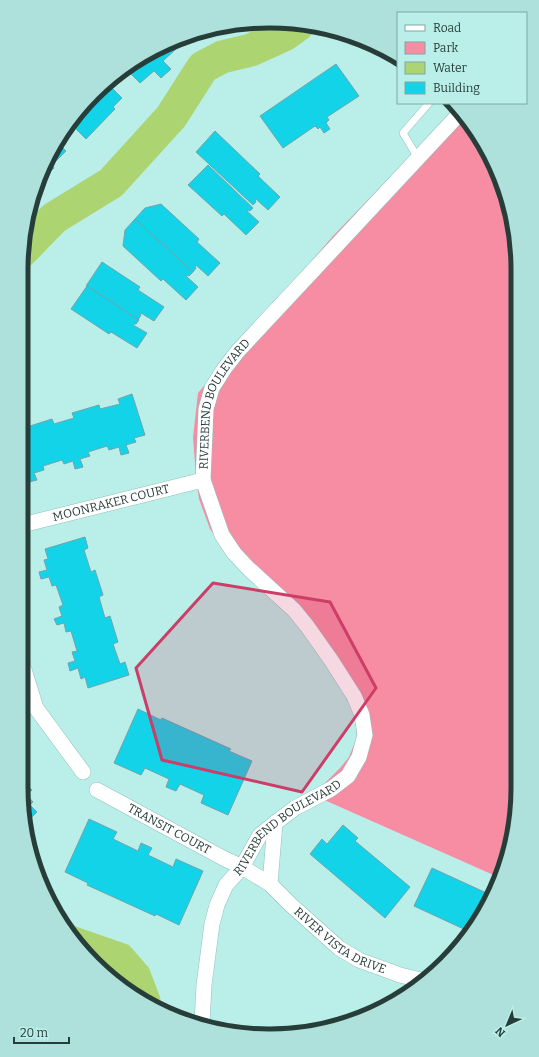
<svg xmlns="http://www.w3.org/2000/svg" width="539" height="1057" viewBox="0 0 539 1057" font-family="Bitter,serif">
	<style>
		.green { fill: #f78da3 }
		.water { fill: #acd471 }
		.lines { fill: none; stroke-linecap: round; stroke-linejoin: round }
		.river { stroke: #acd471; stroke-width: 33 }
		.building { fill: #12d3e8; stroke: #71a4ab }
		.service-casing { stroke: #8ec2bc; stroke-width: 8 }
		.minor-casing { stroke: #8ec2bc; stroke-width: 16 }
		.service { stroke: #fff; stroke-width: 7 }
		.minor { stroke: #fff; stroke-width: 15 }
		.marked { fill: #cc3d67; fill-opacity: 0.2; stroke: #cc3d67; stroke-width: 3; stroke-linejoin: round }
		.labels { text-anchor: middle; stroke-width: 3.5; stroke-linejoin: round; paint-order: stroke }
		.street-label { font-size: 12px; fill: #273d3a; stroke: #baefe9 }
		.rim { fill: none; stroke: #273d3a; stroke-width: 5 }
	</style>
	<rect width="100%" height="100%" fill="#baefe9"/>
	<polygon class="green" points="457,108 467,118 499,174 516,237 517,804 498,877 313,795 340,768 349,757 357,737 355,716 340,685 309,639 274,596 221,545 210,529 199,499 196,477 193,437 198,393 333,236"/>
	<polygon class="water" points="63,922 129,945 149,968 160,997 162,1009 145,1003 72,939"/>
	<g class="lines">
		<polyline class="river" points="22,251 54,218 111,183 171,117 203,67 222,57 251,50 284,35 298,25"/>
	</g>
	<g class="building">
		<polygon points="172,44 176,49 163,61 171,69 161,78 154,71 140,83 127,70"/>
		<polygon points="373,45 379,47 398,59 398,61"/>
		<polygon points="336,64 359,96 327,117 329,120 326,123 330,129 324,133 320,127 318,129 315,126 283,148 260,116"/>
		<polygon points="106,82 122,98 113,107 115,109 86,139 73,126"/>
		<polygon points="215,131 260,174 258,176 280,197 268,210 256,199 255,200 256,202 253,205 196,152"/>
		<polygon points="59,144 66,151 52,165 54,168 41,181 47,160"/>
		<polygon points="208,165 253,208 250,211 248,210 247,211 259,222 246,235 224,214 222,216 188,185"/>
		<polygon points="161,204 199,239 197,242 220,263 208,276 196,265 195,266 196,268 193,272 135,219 145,208"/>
		<polygon points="135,219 193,272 189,276 187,275 186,276 198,287 186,300 163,279 161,281 123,246 125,230"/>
		<polygon points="102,262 140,287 138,290 164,307 154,321 141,313 140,315 141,315 138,320 86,286"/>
		<polygon points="87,286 139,320 136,324 134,324 133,325 147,333 137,348 111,332 109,334 71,309"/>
		<polygon points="132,394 145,435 134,438 136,442 126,445 129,453 121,455 119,447 109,450 107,446 88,452 90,456 80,459 83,467 75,469 73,461 64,464 62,460 43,466 44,470 34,473 37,480 29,482 27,475 21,476 21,434 28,432 27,427 52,419 54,424 74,418 72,413 99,405 100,409 120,404 118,399"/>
		<polygon points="85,537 88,548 84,550 91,572 95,570 103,595 99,597 105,618 110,616 118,642 113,644 120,664 125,662 129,675 88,688 85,677 81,679 78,668 70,671 68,663 75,661 72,652 77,651 71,631 66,632 64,623 57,625 54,619 62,616 59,607 63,605 56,585 52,586 49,577 41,579 39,572 47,570 44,560 48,559 45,549"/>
		<polygon points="138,709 161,720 162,718 231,749 229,751 252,761 228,815 201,803 204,795 180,784 176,791 166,787 169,779 145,768 141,775 114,763"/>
		<polygon points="26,784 32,790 27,795 33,802 30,805 37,812 27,822 21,789"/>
		<polygon points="89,819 117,832 113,839 138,851 141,843 152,848 148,855 173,867 176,859 203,871 179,925 156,914 155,916 87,885 88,883 65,872"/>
		<polygon points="343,825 358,838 355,841 410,887 385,918 310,854 322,839 327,844"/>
		<polygon points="432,868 493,896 468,931 414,906"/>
	</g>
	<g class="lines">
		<g class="service-casing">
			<polyline id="service" points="418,158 403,133 429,103"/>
		</g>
		<g class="minor-casing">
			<g id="minor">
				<path id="s1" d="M21,528L26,524L203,480"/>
				<polyline points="21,660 36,708 83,772"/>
				<path id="s2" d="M97,790L223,858L242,867L270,884L291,905L339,948L359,960L400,975L421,980"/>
				<polyline points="270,884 275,823"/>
				<path id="s3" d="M202,1024L204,985L212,924L217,905L226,885L242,867L260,835L275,823L295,808L331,789L348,776L359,757L365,735L362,715L354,696L331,660L307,626L294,610L248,568L234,553L222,535L203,480L206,409L212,388L224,369L238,351L461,112"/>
			</g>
		</g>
		<use href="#service" class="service"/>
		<use href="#minor" class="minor"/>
	</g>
	<path class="marked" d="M213,583L330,602L376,688L302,792L162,760L136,668Z"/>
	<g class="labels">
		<g class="street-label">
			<text dy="4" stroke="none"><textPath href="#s3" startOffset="744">RIVERBEND BOULEVARD</textPath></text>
			<text dy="4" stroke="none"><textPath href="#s1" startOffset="94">MOONRAKER COURT</textPath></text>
			<text dy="4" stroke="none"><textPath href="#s2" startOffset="82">TRANSIT COURT</textPath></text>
			<text dy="4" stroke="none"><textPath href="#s3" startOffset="228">RIVERBEND BOULEVARD</textPath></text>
			<text dy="4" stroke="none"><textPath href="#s2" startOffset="288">RIVER VISTA DRIVE</textPath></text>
		</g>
	</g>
	<path d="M0 0H539V1057H0ZM269 28H270A241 241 0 0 1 511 269V788A241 241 0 0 1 270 1029H269A241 241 0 0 1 28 788V269A241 241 0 0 1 269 28Z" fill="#aee1db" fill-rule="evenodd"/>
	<path class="rim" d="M269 28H270A241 241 0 0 1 511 269V788A241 241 0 0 1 270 1029H269A241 241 0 0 1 28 788V269A241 241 0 0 1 269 28Z"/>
	<rect x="397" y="12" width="130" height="92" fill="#baefe9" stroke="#7fa8a3"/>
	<rect x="405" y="25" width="20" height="6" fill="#ffffff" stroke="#7fa8a3"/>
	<text x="433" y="32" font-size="12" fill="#273d3a">Road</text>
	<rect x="405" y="42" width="20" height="12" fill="#f78da3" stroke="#7fa8a3"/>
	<text x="433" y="52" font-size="12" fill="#273d3a">Park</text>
	<rect x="405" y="62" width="20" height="12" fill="#acd471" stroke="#7fa8a3"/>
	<text x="433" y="72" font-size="12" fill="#273d3a">Water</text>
	<rect x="405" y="82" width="20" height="12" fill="#12d3e8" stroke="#7fa8a3"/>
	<text x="433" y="92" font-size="12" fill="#273d3a">Building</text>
	<g transform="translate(507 1025) rotate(224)" stroke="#baefe9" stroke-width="3" paint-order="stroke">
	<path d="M0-3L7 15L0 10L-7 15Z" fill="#273d3a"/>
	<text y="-6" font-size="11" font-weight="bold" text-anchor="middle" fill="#273d3a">N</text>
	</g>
	<path d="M14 1037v6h55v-6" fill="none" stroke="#273d3a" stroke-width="2"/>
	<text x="20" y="1037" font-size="12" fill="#273d3a" stroke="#baefe9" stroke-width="3" paint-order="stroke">20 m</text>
</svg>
